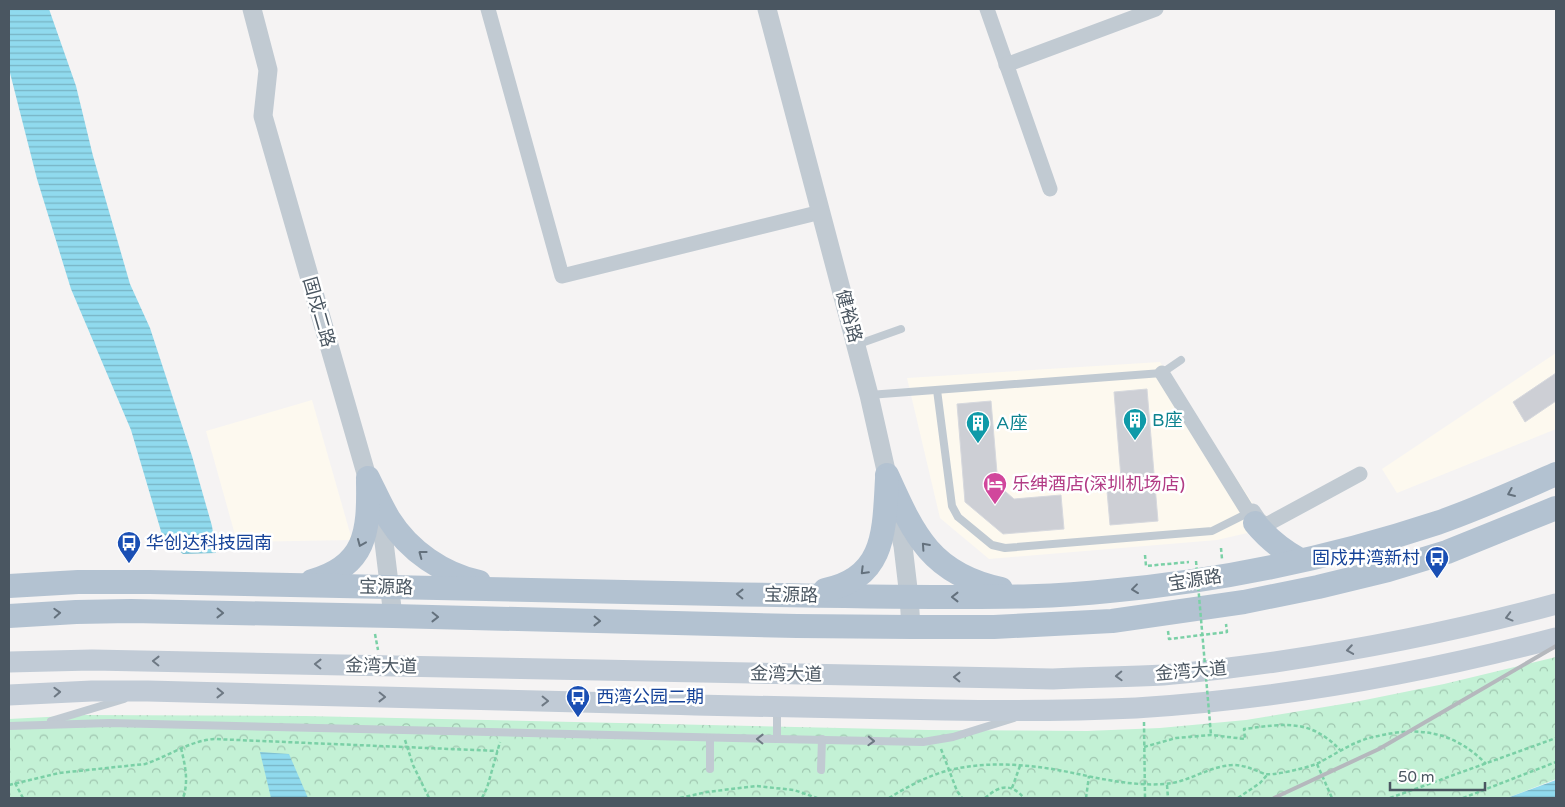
<svg xmlns="http://www.w3.org/2000/svg" width="1565" height="807" viewBox="0 0 1565 807" font-family="'Varela Round','Noto Sans SC',sans-serif">
	<style>
		.commercial { fill: #fdf9ef }
		.park { fill: url(#park-crowns) }
		.water { fill: url(#water-rules) }
		.building { fill: #cdcfd5; stroke: #d7d9de }
		.lines { fill: none; stroke-linecap: round; stroke-linejoin: round }
		.path { stroke: #7ad0a6; stroke-width: 2.5; stroke-dasharray: 4 2.5; stroke-linecap: butt }
		.service { stroke: #c1cad2; stroke-width: 8 }
		.minor { stroke: #c1cad2; stroke-width: 15 }
		.tertiary { stroke: #c1cad2; stroke-width: 19 }
		.secondary { stroke: #c1cbd6; stroke-width: 21 }
		.primary { stroke: #b3c2d1; stroke-width: 24 }
		.rail { stroke: #b5b8bd; stroke-width: 4 }
		.path-bridge { stroke: #7ad0a6; stroke-width: 2.5; stroke-dasharray: 4 2.5; stroke-linecap: butt }
		.oneway { stroke: #64717d }
		.oneway2 { stroke: #6e7984 }
		.oneway3 { stroke: #6e7983 }
		.labels { text-anchor: middle; stroke-width: 5; stroke-linejoin: round; paint-order: stroke }
		.street-label { font-size: 18px; fill: #4a5661; stroke: #fff }
		.culture-label { font-size: 18px; fill: #0d838f; stroke: #fff; text-anchor: start }
		.hotel-label { font-size: 18px; fill: #b23c85; stroke: #fff; text-anchor: start }
		.transit-label { font-size: 18px; fill: #164399; stroke: #fff; text-anchor: start }
	</style>
	<defs>
		<pattern id="park-crowns" width="20" height="18" patternUnits="userSpaceOnUse" patternTransform="scale(1.25)"><rect width="20" height="18" fill="#c3f1d5"/><path d="M2 6a3 3 0 1 1 6 0M12 15a3 3 0 1 1 6 0" fill="none" stroke="#a0c6b0"/></pattern>
		<pattern id="water-rules" width="6" height="5" patternUnits="userSpaceOnUse" patternTransform="scale(1.25)"><rect width="6" height="5" fill="#90daee"/><path d="M0 2.5h6" fill="none" stroke="#78b4c4"/></pattern>
	</defs>
	<rect width="100%" height="100%" fill="#f5f3f3"/>
	<g class="commercial">
		<polygon points="1556,353 1556,429 1397,493 1382,469"/>
		<polygon points="1160,362 1269,528 1217,540 989,559 940,518 907,378"/>
		<polygon points="312,400 352,540 237,542 206,431"/>
	</g>
	<polygon class="park" points="1556,657 1556,779 1507,798 9,798 9,719 85,715 306,716 929,730 1087,731 1160,728 1246,720 1355,702 1444,684"/>
	<g class="water">
		<polygon points="9,9 49,9 76,86 93,156 130,284 150,328 192,456 212,526 216,553 183,554 163,538 131,430 71,289 37,179 9,69"/>
		<polygon points="260,752 289,754 308,798 271,798"/>
		<polygon points="1556,779 1556,798 1507,798 1556,780"/>
	</g>
	<g class="building">
		<polygon points="1556,373 1556,401 1525,422 1513,402"/>
		<polygon points="1147,389 1158,521 1110,525 1107,491 1122,490 1114,392"/>
		<polygon points="991,401 998,485 1014,499 1061,495 1064,529 1003,534 965,502 957,404"/>
	</g>
	<g class="lines">
		<g class="path">
			<polyline points="1221,548 1222,559"/>
			<polyline points="1145,555 1146,566 1189,562"/>
			<polyline points="1168,631 1169,639 1227,632 1226,624"/>
			<polyline points="375,634 378,650"/>
			<polyline points="1144,722 1145,798"/>
			<polyline points="405,740 413,765 429,798"/>
			<path d="M1144,747L1176,738L1211,735L1245,739L1244,729C1283,724 1310,718 1340,750"/>
			<path d="M181,748C185,765 189,781 183,798"/>
			<polyline points="941,749 957,791 962,798"/>
			<polyline points="1317,764 1332,798"/>
			<polyline points="15,783 23,798"/>
			<path d="M9,785L59,773L145,764C169,756 189,741 214,739L498,751"/>
			<polyline points="1167,785 1168,798"/>
			<polyline points="1012,788 1020,766"/>
			<polyline points="482,798 487,788 500,742"/>
			<polyline points="680,798 707,792 756,786 794,790 817,798"/>
			<path d="M889,798C907,787 929,775 950,770C992,760 1037,765 1078,774C1106,780 1135,786 1164,784C1188,783 1208,766 1233,765C1245,765 1254,770 1265,774C1272,776 1301,769 1310,766C1321,763 1330,756 1340,751C1352,744 1365,738 1378,736C1420,726 1455,732 1486,764"/>
			<path d="M985,798C1000,785 1011,783 1024,798"/>
			<polyline points="1086,798 1089,776"/>
			<polyline points="1238,798 1260,783 1267,775"/>
			<polyline points="1390,798 1556,738"/>
			<polyline points="1463,798 1556,762"/>
		</g>
		<g class="service">
			<polyline points="856,345 901,329"/>
			<polyline points="937,390 952,506 958,517 992,545 1005,548 1212,531 1248,513"/>
			<polyline points="869,395 1162,373 1181,360"/>
			<polyline points="51,721 124,699"/>
			<polyline points="9,726 110,723 777,739 777,709"/>
			<polyline points="777,739 923,742 953,737 1014,718"/>
			<polyline points="710,769 710,738"/>
			<polyline points="821,770 822,739"/>
		</g>
		<g class="minor">
			<polyline points="488,9 562,276 821,212"/>
			<polyline points="987,9 1050,189"/>
			<polyline points="1006,65 1156,9"/>
			<polyline points="1162,373 1255,523 1259,520 1253,511"/>
			<polyline points="1259,520 1266,525 1360,474"/>
		</g>
		<g class="tertiary">
			<polyline points="252,9 268,70 263,116 380,522 384,542 393,616"/>
			<polyline points="767,9 869,395 903,546 909,597 911,627"/>
		</g>
		<g class="secondary">
			<path d="M9,662L92,660L1053,679C1090,677 1126,677 1163,675C1200,672 1238,667 1275,662C1370,648 1464,629 1556,604"/>
			<path d="M9,695L92,691H148C331,696 513,700 695,705C778,707 861,709 944,710C1008,711 1072,711 1136,708C1278,699 1419,674 1556,638"/>
		</g>
		<g class="primary">
			<path d="M887,475C914,535 931,574 1001,589"/>
			<path d="M368,478C375,492 381,506 389,519C409,551 443,574 479,582"/>
			<path d="M1255,523C1268,539 1282,550 1300,560"/>
			<path d="M312,581C366,566 369,532 368,482"/>
			<path d="M9,586L78,582H150C324,585 498,589 672,593C765,595 858,597 951,597C1004,597 1056,597 1109,591C1219,581 1331,558 1437,523C1478,509 1517,491 1556,474"/>
			<path d="M825,590C886,578 884,530 887,479"/>
			<polyline points="9,616 76,612 131,611 393,616 797,626 911,627 994,627 1112,621 1244,602 1318,587 1388,570 1447,552 1556,508"/>
		</g>
		<polyline class="rail" points="1274,798 1379,749 1556,646"/>
		<polyline class="path-bridge" points="1196,561 1211,735"/>
	</g>
	<defs><path id="oneway-chevron" d="M-2-3.5L2.5 0L-2 3.5" fill="none" stroke-width="1.6" stroke-linecap="round" stroke-linejoin="round" transform="scale(1.25)"/></defs>
	<g class="oneway">
		<use href="#oneway-chevron" transform="translate(1511 493) rotate(157)"/>
		<use href="#oneway-chevron" transform="translate(361 543) rotate(113)"/>
		<use href="#oneway-chevron" transform="translate(925 546) rotate(-132)"/>
		<use href="#oneway-chevron" transform="translate(422 554) rotate(-143)"/>
		<use href="#oneway-chevron" transform="translate(864 571) rotate(135)"/>
		<use href="#oneway-chevron" transform="translate(1135 589) rotate(173)"/>
		<use href="#oneway-chevron" transform="translate(740 594) rotate(-179)"/>
		<use href="#oneway-chevron" transform="translate(955 597) rotate(180)"/>
		<use href="#oneway-chevron" transform="translate(57 613) rotate(-3)"/>
		<use href="#oneway-chevron" transform="translate(220 613) rotate(1)"/>
		<use href="#oneway-chevron" transform="translate(435 617) rotate(1)"/>
		<use href="#oneway-chevron" transform="translate(597 621) rotate(1)"/>
	</g>
	<g class="oneway2">
		<use href="#oneway-chevron" transform="translate(1509 617) rotate(165)"/>
		<use href="#oneway-chevron" transform="translate(1350 650) rotate(171)"/>
		<use href="#oneway-chevron" transform="translate(156 661) rotate(-179)"/>
		<use href="#oneway-chevron" transform="translate(318 664) rotate(-179)"/>
		<use href="#oneway-chevron" transform="translate(1119 676) rotate(178)"/>
		<use href="#oneway-chevron" transform="translate(957 677) rotate(-179)"/>
		<use href="#oneway-chevron" transform="translate(57 692) rotate(-2)"/>
		<use href="#oneway-chevron" transform="translate(220 693) rotate(1)"/>
		<use href="#oneway-chevron" transform="translate(382 697) rotate(1)"/>
		<use href="#oneway-chevron" transform="translate(545 701) rotate(1)"/>
	</g>
	<g class="oneway3">
		<use href="#oneway-chevron" transform="translate(760 739) rotate(-179)"/>
		<use href="#oneway-chevron" transform="translate(871 741) rotate(2)"/>
	</g>
	<defs>
		<g id="building-pin" transform="scale(1.25)"><path d="M0 17L-7.5 6A9.5 9.5 0 1 1 7.5 6Z" fill="#0f9aa8" stroke="#fff"/><path d="M-4-6H4V6H1V3H-1V6H-4ZM-2.5-4.3h1.7v1.8h-1.7ZM.8-4.3h1.7v1.8H.8ZM-2.5-1h1.7V.8h-1.7ZM.8-1h1.7V.8H.8Z" fill="#fff"/></g>
		<g id="hotel-pin" transform="scale(1.25)"><path d="M0 17L-7.5 6A9.5 9.5 0 1 1 7.5 6Z" fill="#d1479c" stroke="#fff"/><path d="M-6-4.5h1.5V1H6V5H4.5V3h-9V5H-6ZM-4 0a1.8 1.8 0 1 1 3.6 0ZM.5 0V-2.5h3Q6-2.5 6 0Z" fill="#fff"/></g>
		<g id="bus-pin" transform="scale(1.25)"><path d="M0 17L-7.5 6A9.5 9.5 0 1 1 7.5 6Z" fill="#1a4fb4" stroke="#fff"/><path d="M-5-6H5V4H4V6H2V4H-2V6H-4V4H-5ZM-3.5-4V0h7V-4ZM-3.5 1.2v1.5H-2V1.2ZM2 1.2v1.5H3.5V1.2Z" fill="#fff"/></g>
	</defs>
	<g fill-rule="evenodd">
		<use href="#building-pin" x="1135" y="420"/>
		<use href="#building-pin" x="978" y="423"/>
		<use href="#hotel-pin" x="995" y="484"/>
		<use href="#bus-pin" x="129" y="543"/>
		<use href="#bus-pin" x="1437" y="558"/>
		<use href="#bus-pin" x="578" y="697"/>
	</g>
	<g class="labels">
		<g class="street-label">
			<text transform="translate(319 312) rotate(74)" y="6">固戍二路</text>
			<text transform="translate(849 316) rotate(75)" y="6">健裕路</text>
			<text transform="translate(1195 580) rotate(-9)" y="6">宝源路</text>
			<text transform="translate(386 587) rotate(1)" y="6">宝源路</text>
			<text transform="translate(791 595) rotate(1)" y="6">宝源路</text>
			<text transform="translate(381 666) rotate(1)" y="6">金湾大道</text>
			<text transform="translate(1191 671) rotate(-5)" y="6">金湾大道</text>
			<text transform="translate(786 674) rotate(1)" y="6">金湾大道</text>
		</g>
		<g class="culture-label">
			<text x="1152" y="426">B座</text>
			<text x="996" y="429">A座</text>
		</g>
		<g class="hotel-label">
			<text x="1012" y="490">乐绅酒店(深圳机场店)</text>
		</g>
		<g class="transit-label">
			<text x="146" y="549">华创达科技园南</text>
			<text x="1420" y="564" text-anchor="end">固戍井湾新村</text>
			<text x="596" y="703">西湾公园二期</text>
		</g>
	</g>
	<rect width="1565" height="807" fill="none" stroke="#4a5661" stroke-width="20"/>
	<path d="M1390 782v8h95v-8" fill="none" stroke="#4a5661" stroke-width="2.5"/>
	<text x="1398" y="782" font-size="15" fill="#4a5661" stroke="#ffffff" stroke-width="4" paint-order="stroke">50 m</text>
</svg>
